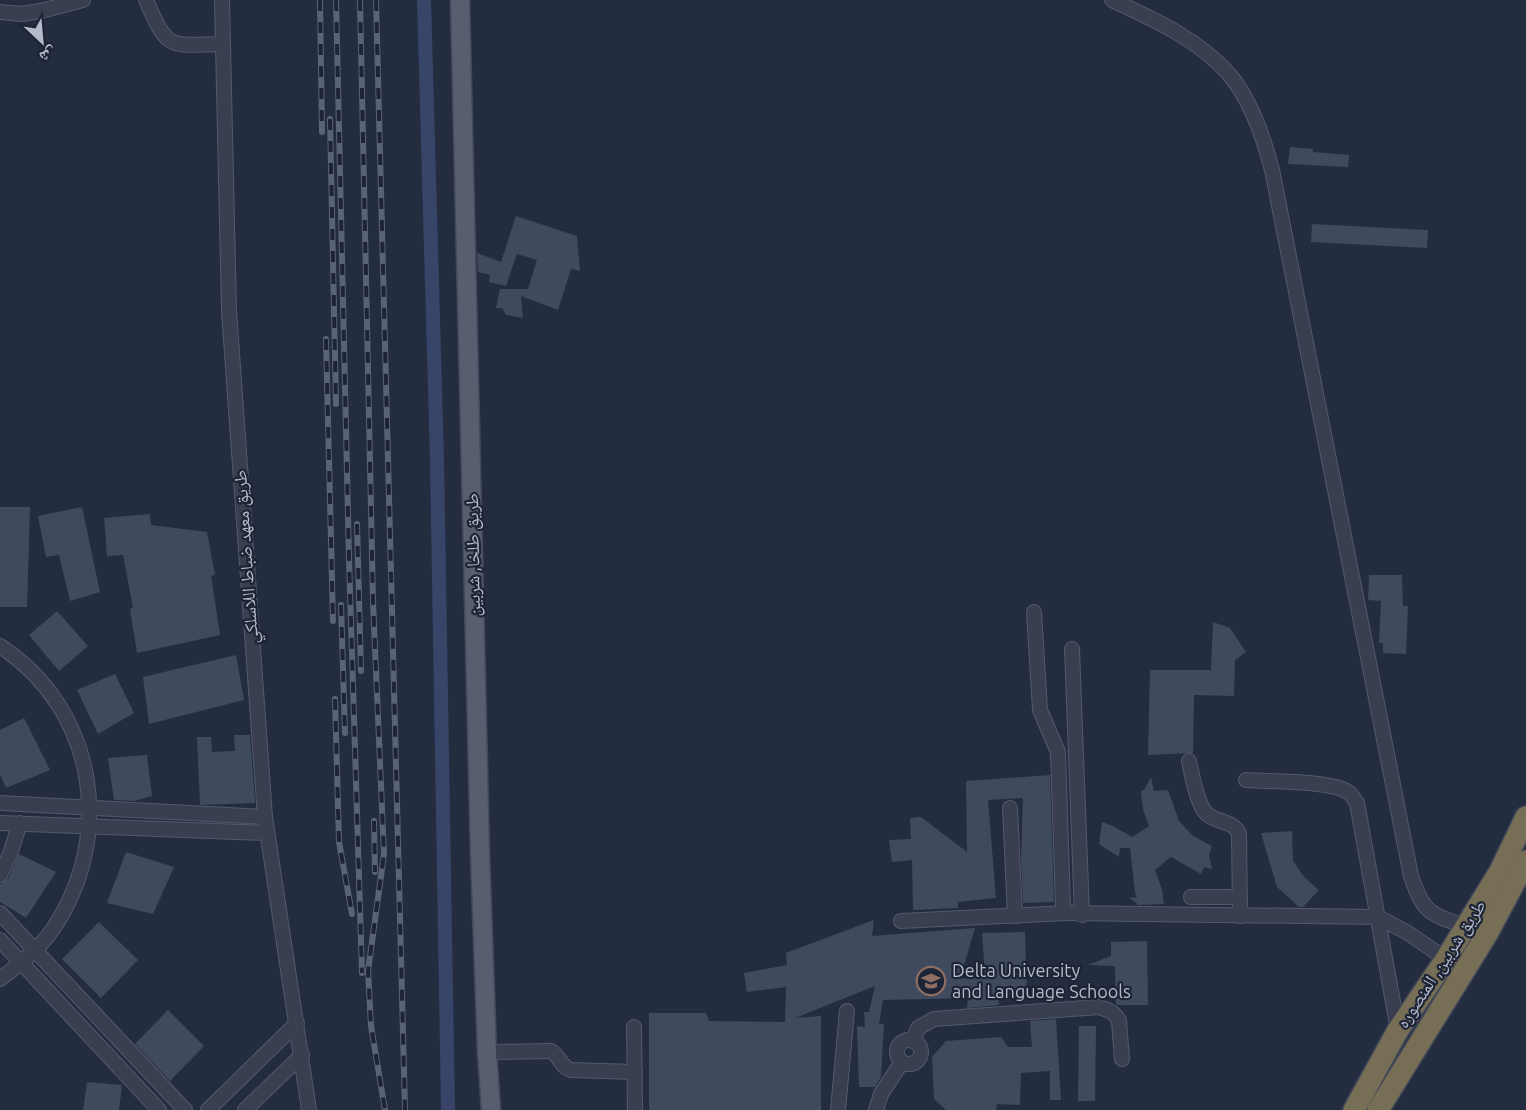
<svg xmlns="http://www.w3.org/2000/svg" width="1526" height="1110" viewBox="0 0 1526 1110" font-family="Ubuntu,'Noto Naskh Arabic',sans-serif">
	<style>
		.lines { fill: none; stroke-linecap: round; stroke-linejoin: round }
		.canal { stroke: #384568; stroke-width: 14 }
		.building { fill: #404a5f }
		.minor-casing { stroke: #535a6b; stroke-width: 16 }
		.major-casing { stroke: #424859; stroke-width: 21 }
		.highway-casing { stroke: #404758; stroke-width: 24 }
		.minor { stroke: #393f50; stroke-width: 14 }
		.major { stroke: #575e70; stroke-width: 18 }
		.highway { stroke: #766e55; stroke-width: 21 }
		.rail-casing { stroke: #5a6277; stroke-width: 6 }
		.rail { stroke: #1d2435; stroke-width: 4; stroke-dasharray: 11; stroke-linecap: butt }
		.labels { text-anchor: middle; stroke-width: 4.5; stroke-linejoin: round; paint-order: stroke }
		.street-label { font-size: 18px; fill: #b5bacb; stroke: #1d2435 }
		.poi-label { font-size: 18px; fill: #b5bacb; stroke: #1d2435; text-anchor: start }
	</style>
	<rect width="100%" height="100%" fill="#242c40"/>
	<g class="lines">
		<polyline class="canal" points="424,0 437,460 448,1110"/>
	</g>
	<g class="building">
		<polygon points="1290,147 1313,149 1313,152 1349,155 1348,167 1288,164"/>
		<polygon points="516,216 577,236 580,271 571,269 558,310 521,296 523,318 506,315 502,308 496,308 500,289 528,289 537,260 517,254 506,286 489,282 490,275 478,272 477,253 501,262"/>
		<polygon points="1312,224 1428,230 1427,248 1311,242"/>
		<polygon points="0,507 30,507 27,607 0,607"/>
		<polygon points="82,507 100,592 70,601 59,555 46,557 38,516"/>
		<polygon points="150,514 151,525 207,532 215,575 211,576 220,635 137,653 130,609 133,608 123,555 107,556 104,518"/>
		<polygon points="1369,575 1402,575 1403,606 1408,606 1406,654 1383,653 1383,643 1379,643 1381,601 1368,600"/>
		<polygon points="57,611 88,646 59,671 29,635"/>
		<polygon points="1213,622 1230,628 1246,652 1235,660 1234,696 1194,695 1193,753 1148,755 1150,670 1211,670"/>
		<polygon points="236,655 244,700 149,724 143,677"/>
		<polygon points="115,674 134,713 98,734 77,690"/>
		<polygon points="24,718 50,770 6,788 0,774 0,730"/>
		<polygon points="234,735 250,735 255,803 200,805 197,737 211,737 212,752 235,751"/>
		<polygon points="147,755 152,796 134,801 114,800 108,758"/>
		<polygon points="1050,775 1054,902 1023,903 1021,859 1023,798 988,800 996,898 958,902 958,908 913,910 912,860 892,862 889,840 911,839 910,818 921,817 967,852 966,781"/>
		<polygon points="1151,777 1154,791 1168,790 1179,821 1193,836 1212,846 1209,856 1212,869 1204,867 1201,874 1171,857 1155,870 1162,889 1164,904 1138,905 1129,897 1137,898 1135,892 1130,848 1120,848 1119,857 1099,844 1102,822 1113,826 1132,837 1149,826 1143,810 1141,791 1144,790"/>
		<polygon points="1292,831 1293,861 1304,877 1319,890 1303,907 1299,907 1277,887 1261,833"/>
		<polygon points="126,852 174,867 153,914 107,903"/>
		<polygon points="19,854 56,872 26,918 0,902 0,884 8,879"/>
		<polygon points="874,920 872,936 975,928 960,979 985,977 982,933 1025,932 1027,994 998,996 999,1005 967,1008 968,998 883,1000 879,1024 884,1024 881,1077 875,1087 859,1087 857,1026 865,1027 864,1012 869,1012 875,986 795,1018 821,1016 821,1110 649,1110 649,1013 706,1013 709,1021 785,1022 786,987 747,992 744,973 787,965 786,953"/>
		<polygon points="99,922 138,960 101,998 62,959"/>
		<polygon points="1147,941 1148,1005 1117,1005 1116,1004 1115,966 1088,965 1111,956 1111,942"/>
		<polygon points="168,1010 204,1046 170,1081 135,1044"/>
		<polygon points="1056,1019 1061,1100 1050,1100 1050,1071 1021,1073 1020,1105 997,1104 996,1110 946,1110 934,1099 932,1057 946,1041 1001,1037 1008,1047 1032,1047 1030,1021"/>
		<polygon points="1079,1026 1096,1026 1095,1101 1078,1101"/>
		<polygon points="87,1082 122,1085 119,1110 83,1110"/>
	</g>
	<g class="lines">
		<g class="minor-casing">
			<g id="minor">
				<path d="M146,0C168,52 170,45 223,44"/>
				<polyline points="222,0 229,311 265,817 309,1110"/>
				<path d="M1112,0C1153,19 1198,39 1229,74C1250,99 1264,139 1272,170L1411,876C1423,912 1430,915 1466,926"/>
				<polyline points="0,12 21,14 41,11 83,0"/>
				<polyline points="1034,612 1040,710 1058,752 1063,906 1067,913 1378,917 1408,933 1446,959"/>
				<path d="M0,646C96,709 116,835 53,929C39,949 20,964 0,979"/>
				<polyline points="1072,649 1082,915"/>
				<path d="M1189,761C1192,775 1197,805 1207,814C1217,823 1232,820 1239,833L1240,916"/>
				<path d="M1246,780C1270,782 1329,780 1348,792C1353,795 1354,799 1357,803L1398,1030"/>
				<polyline points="0,803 265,817"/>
				<polyline points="1010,808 1015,916"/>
				<polyline points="0,823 266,833"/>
				<polyline points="0,875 10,854 20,823"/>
				<polyline points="1191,897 1240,897"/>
				<polyline points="0,913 185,1110"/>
				<polyline points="901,921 1067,913"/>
				<polyline points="0,940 159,1110"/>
				<polyline points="634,1027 635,1110"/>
				<circle cx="909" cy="1052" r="12"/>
				<path d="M913,1041L918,1028L934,1019L1099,1007C1108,1010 1115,1012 1119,1021L1122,1059"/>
				<path d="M487,1052L551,1051C560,1056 560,1067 571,1070L635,1072"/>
				<polyline points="208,1110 297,1023"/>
				<polyline points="245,1110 302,1055"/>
				<polyline points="838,1110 847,1011"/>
				<polyline points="876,1110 881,1094 902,1062"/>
			</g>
		</g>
		<g class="major-casing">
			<polyline id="major" points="460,0 480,854 487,1052 491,1110"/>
		</g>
		<g class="highway-casing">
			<g id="highway">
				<polyline points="1354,1110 1398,1030 1446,959 1500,871 1526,817"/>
				<polyline points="1378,1110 1487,934 1526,861"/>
			</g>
		</g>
		<use href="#minor" class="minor"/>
		<use href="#major" class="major"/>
		<use href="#highway" class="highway"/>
		<g class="rail-casing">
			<g id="rail">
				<polyline points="320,0 322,132"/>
				<polyline points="336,0 349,558 362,973"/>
				<polyline points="360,0 373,602 384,854 368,971 371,1026 385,1110"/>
				<polyline points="376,0 405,1110"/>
				<polyline points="330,119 336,404"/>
				<polyline points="326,339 333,621"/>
				<polyline points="357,524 361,671"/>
				<polyline points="341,605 345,733"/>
				<polyline points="335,699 339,842 352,914"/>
				<polyline points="374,821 375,872"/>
			</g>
		</g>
		<use href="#rail" class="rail"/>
	</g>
	<defs>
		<g id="university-ring" transform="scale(1.5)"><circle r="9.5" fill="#1d2435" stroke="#8d6e63" stroke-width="1.5"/><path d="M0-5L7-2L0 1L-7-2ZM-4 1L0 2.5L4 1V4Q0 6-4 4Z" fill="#8d6e63"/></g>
	</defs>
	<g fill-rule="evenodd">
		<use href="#university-ring" x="931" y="981"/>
	</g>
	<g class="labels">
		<g class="street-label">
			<text transform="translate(473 555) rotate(-91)" y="6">طريق طلخا, شربين</text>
			<text transform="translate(246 557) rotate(-94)" y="6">طريق معهد ضباط اللاسلكي</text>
			<text transform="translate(1441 964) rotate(-57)" y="6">طريق شربين, المنصوره</text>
		</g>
		<g class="poi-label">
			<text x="952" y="977">Delta University<tspan x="952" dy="21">and Language Schools</tspan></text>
		</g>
	</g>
	<g transform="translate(42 42) rotate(154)" stroke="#1d2435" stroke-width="4.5" paint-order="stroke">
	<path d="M0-4.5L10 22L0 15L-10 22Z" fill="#b5bacb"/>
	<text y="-9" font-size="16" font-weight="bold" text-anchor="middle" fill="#b5bacb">ش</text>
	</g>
</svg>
